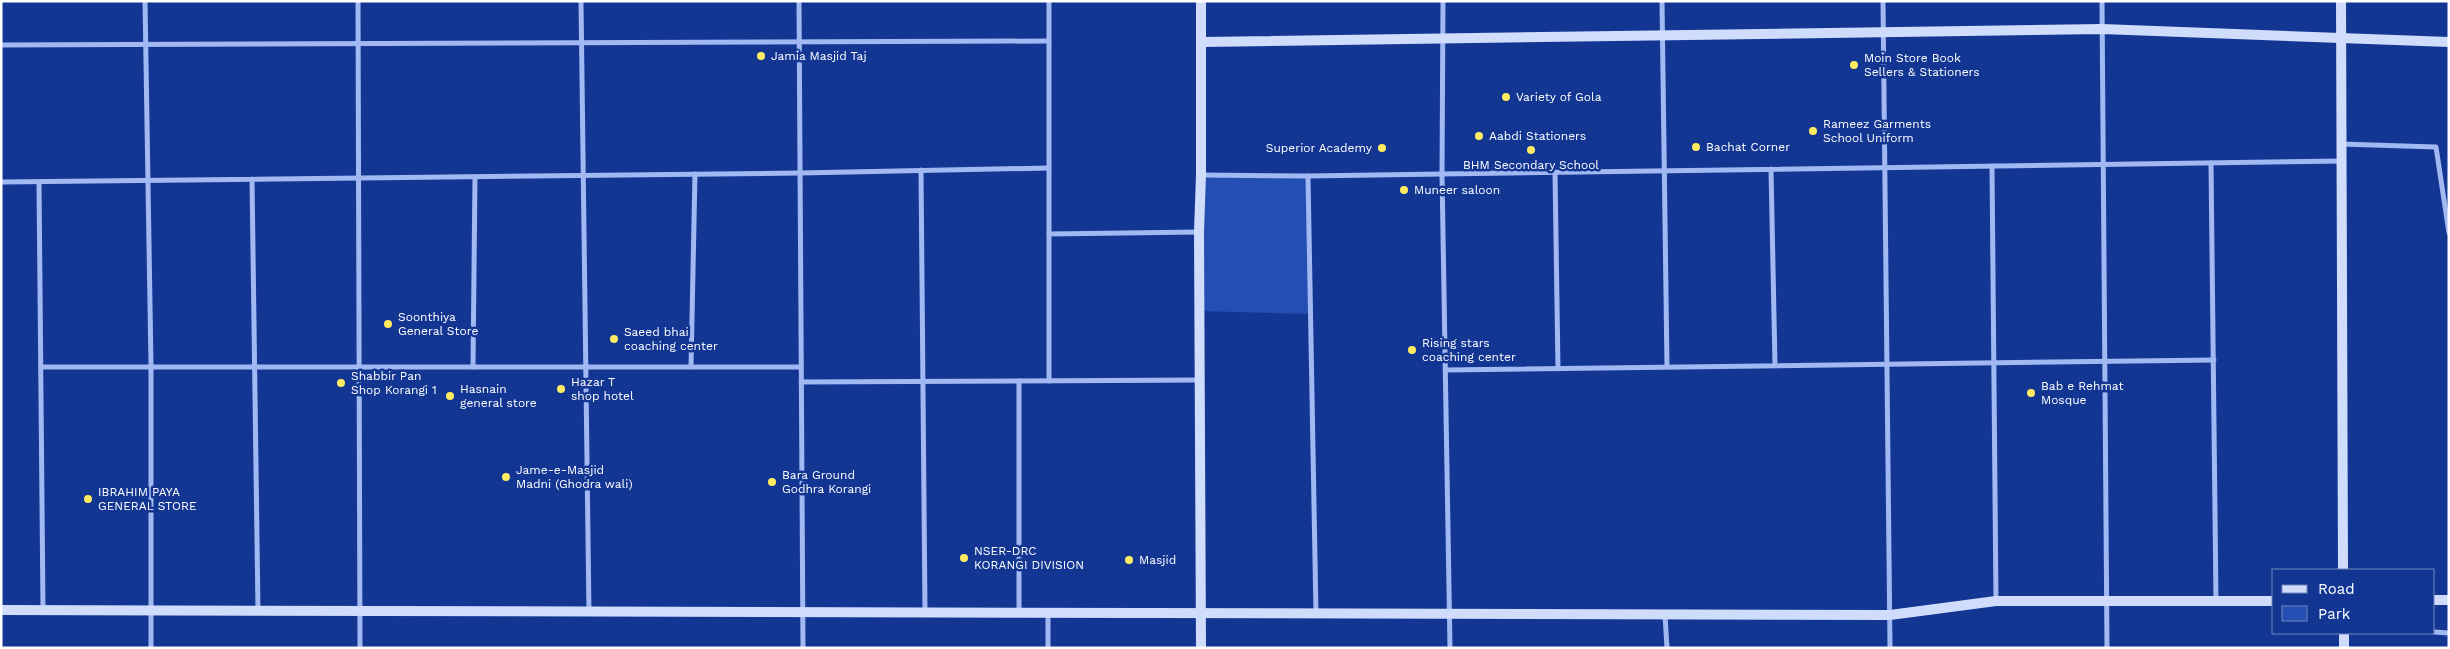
<svg xmlns="http://www.w3.org/2000/svg" width="2450" height="649" viewBox="0 0 2450 649" font-family="'Work Sans',sans-serif">
	<style>
		.green { fill: #254eb2 }
		.lines { fill: none; stroke-linecap: round; stroke-linejoin: round }
		.street { stroke: #a1b8f2; stroke-width: 5 }
		.secondary { stroke: #d0dcfc; stroke-width: 10 }
		.poi-dot { fill: #ffec62; stroke: #133693; stroke-width: 2 }
		.labels { text-anchor: middle; stroke-width: 5; stroke-linejoin: round; paint-order: stroke }
		.poi-label { font-size: 12px; fill: #fff; stroke: #133693; text-anchor: start }
	</style>
	<rect width="100%" height="100%" fill="#133693"/>
	<polygon class="green" points="1201,175 1308,176 1310,314 1200,311"/>
	<g class="lines">
		<g class="street">
			<polyline points="145,1 151,365 151,648"/>
			<polyline points="358,1 360,648"/>
			<polyline points="581,1 589,613"/>
			<polyline points="799,1 803,648"/>
			<polyline points="1443,1 1442,174 1450,648"/>
			<polyline points="1662,1 1667,367"/>
			<polyline points="1883,1 1890,648"/>
			<polyline points="2102,1 2107,648"/>
			<polyline points="1,45 1049,41"/>
			<polyline points="2341,144 2436,147 2449,233"/>
			<polyline points="2211,163 2216,601"/>
			<polyline points="1992,166 1996,601"/>
			<polyline points="1771,169 1775,365"/>
			<polyline points="921,170 925,612"/>
			<polyline points="1555,172 1558,369"/>
			<polyline points="1201,175 1308,176 2342,161"/>
			<polyline points="1308,176 1316,614"/>
			<polyline points="252,179 258,611"/>
			<polyline points="1,182 800,173 1049,168"/>
			<polyline points="39,182 43,610"/>
			<polyline points="1049,234 1199,232"/>
			<polyline points="41,367 801,367"/>
			<polyline points="473,367 475,177"/>
			<polyline points="691,367 695,174"/>
			<polyline points="1446,370 2214,360"/>
			<polyline points="1049,381 1049,1"/>
			<polyline points="801,382 1201,380"/>
			<polyline points="1019,613 1019,381"/>
			<polyline points="1665,615 1667,648"/>
			<polyline points="2434,632 2449,633"/>
			<polyline points="1048,648 1048,613"/>
		</g>
		<g class="secondary">
			<polyline points="2341,1 2343,570"/>
			<polyline points="1202,42 2102,29 2449,42"/>
			<polyline points="2434,600 2449,600"/>
			<polyline points="1,610 1890,615 1996,601 2274,601"/>
			<polyline points="2344,633 2344,648"/>
			<polyline points="1201,648 1199,232 1201,175 1201,1"/>
		</g>
	</g>
	<g class="poi-dot">
		<circle cx="761" cy="56" r="5"/>
		<circle cx="1854" cy="65" r="5"/>
		<circle cx="1506" cy="97" r="5"/>
		<circle cx="1813" cy="131" r="5"/>
		<circle cx="1479" cy="136" r="5"/>
		<circle cx="1696" cy="147" r="5"/>
		<circle cx="1382" cy="148" r="5"/>
		<circle cx="1531" cy="150" r="5"/>
		<circle cx="1404" cy="190" r="5"/>
		<circle cx="388" cy="324" r="5"/>
		<circle cx="614" cy="339" r="5"/>
		<circle cx="1412" cy="350" r="5"/>
		<circle cx="341" cy="383" r="5"/>
		<circle cx="561" cy="389" r="5"/>
		<circle cx="2031" cy="393" r="5"/>
		<circle cx="450" cy="396" r="5"/>
		<circle cx="506" cy="477" r="5"/>
		<circle cx="772" cy="482" r="5"/>
		<circle cx="88" cy="499" r="5"/>
		<circle cx="964" cy="558" r="5"/>
		<circle cx="1129" cy="560" r="5"/>
	</g>
	<g class="labels">
		<g class="poi-label">
			<text x="771" y="60">Jamia Masjid Taj</text>
			<text x="1864" y="62">Moin Store Book<tspan x="1864" dy="14">Sellers &amp; Stationers</tspan></text>
			<text x="1516" y="101">Variety of Gola</text>
			<text x="1823" y="128">Rameez Garments<tspan x="1823" dy="14">School Uniform</tspan></text>
			<text x="1489" y="140">Aabdi Stationers</text>
			<text x="1706" y="151">Bachat Corner</text>
			<text x="1372" y="152" text-anchor="end">Superior Academy</text>
			<text x="1531" y="169" text-anchor="middle">BHM Secondary School</text>
			<text x="1414" y="194">Muneer saloon</text>
			<text x="398" y="321">Soonthiya<tspan x="398" dy="14">General Store</tspan></text>
			<text x="624" y="336">Saeed bhai<tspan x="624" dy="14">coaching center</tspan></text>
			<text x="1422" y="347">Rising stars<tspan x="1422" dy="14">coaching center</tspan></text>
			<text x="351" y="380">Shabbir Pan<tspan x="351" dy="14">Shop Korangi 1</tspan></text>
			<text x="571" y="386">Hazar T<tspan x="571" dy="14">shop hotel</tspan></text>
			<text x="2041" y="390">Bab e Rehmat<tspan x="2041" dy="14">Mosque</tspan></text>
			<text x="460" y="393">Hasnain<tspan x="460" dy="14">general store</tspan></text>
			<text x="516" y="474">Jame-e-Masjid<tspan x="516" dy="14">Madni (Ghodra wali)</tspan></text>
			<text x="782" y="479">Bara Ground<tspan x="782" dy="14">Godhra Korangi</tspan></text>
			<text x="98" y="496">IBRAHIM PAYA<tspan x="98" dy="14">GENERAL STORE</tspan></text>
			<text x="974" y="555">NSER-DRC<tspan x="974" dy="14">KORANGI DIVISION</tspan></text>
			<text x="1139" y="564">Masjid</text>
		</g>
	</g>
	<rect width="2450" height="649" fill="none" stroke="#ffffff" stroke-width="5"/>
	<rect x="2272" y="569" width="162" height="65" fill="#133693" stroke="#7186be"/>
	<rect x="2282" y="585" width="25" height="8" fill="#d0dcfc" stroke="#7186be"/>
	<text x="2318" y="594" font-size="15" fill="#ffffff">Road</text>
	<rect x="2282" y="606" width="25" height="15" fill="#254eb2" stroke="#7186be"/>
	<text x="2318" y="619" font-size="15" fill="#ffffff">Park</text>
</svg>
